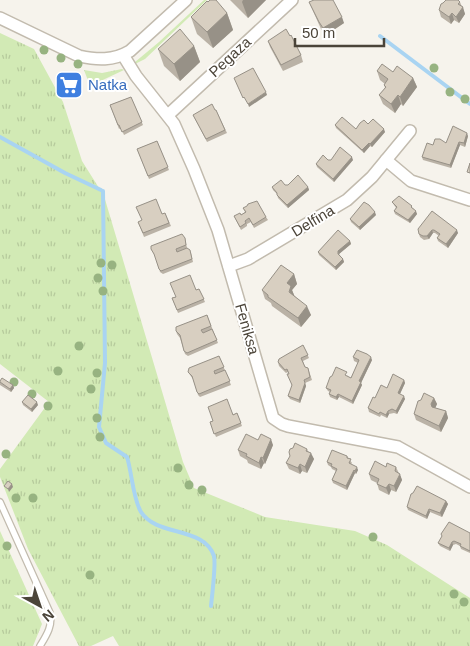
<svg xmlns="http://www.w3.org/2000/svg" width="470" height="646" viewBox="0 0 470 646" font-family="Helvetica,sans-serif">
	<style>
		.grass { fill: url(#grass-tufts) }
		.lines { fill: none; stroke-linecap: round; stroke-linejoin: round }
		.stream { stroke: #a9d4f2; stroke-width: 4 }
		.service-casing { stroke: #c2bbae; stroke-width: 8 }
		.minor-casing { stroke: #c2bbae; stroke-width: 14 }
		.service { stroke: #fff; stroke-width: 5.5 }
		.minor { stroke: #fff; stroke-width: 11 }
		.tree { fill: #97b381 }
		.wall { fill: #bab2a6 }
		.shaded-wall { fill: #979187 }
		.building { fill: #d8cfc1; stroke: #979187 }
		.labels { text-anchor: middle; stroke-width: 4; stroke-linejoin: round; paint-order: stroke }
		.street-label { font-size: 15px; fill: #4b4439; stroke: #fff }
		.shop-label { font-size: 15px; fill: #366cbe; stroke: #fff; text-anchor: start }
	</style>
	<defs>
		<pattern id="grass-tufts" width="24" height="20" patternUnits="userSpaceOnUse" patternTransform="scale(1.25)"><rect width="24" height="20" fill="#d2eab5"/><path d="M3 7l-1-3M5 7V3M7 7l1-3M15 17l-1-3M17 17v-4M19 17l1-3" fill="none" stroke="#b6ca9c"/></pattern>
	</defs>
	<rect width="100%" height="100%" fill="#f6f3ec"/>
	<g class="grass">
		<polygon points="204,0 207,0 145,59 135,64 135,62 159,42"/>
		<polygon points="0,33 34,49 63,102 82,161 104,196 183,462 194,488 265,517 355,531 387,545 470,598 470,646 119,646 113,636 91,646 79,646 28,549 0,477 0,469 49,402 0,364"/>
		<polygon points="122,69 124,70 90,86 84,70 102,73"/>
		<polygon points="0,531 42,624 33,646 0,646"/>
	</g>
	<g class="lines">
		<g class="stream">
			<polyline points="380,36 470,104"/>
			<polyline points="0,137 65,173 101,190"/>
			<path d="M103,191L105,363L99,427L106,443L127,457C132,473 133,499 141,512C157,537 204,526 214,556C216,564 212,596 211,606"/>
		</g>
		<g class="service-casing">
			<path id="service" d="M0,502L50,613C53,626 46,636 40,646"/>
		</g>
		<g class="minor-casing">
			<g id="minor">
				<path d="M0,18L79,56C97,60 113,61 130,51L186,0"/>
				<polyline points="123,55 136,76 174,124 194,169 218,230 273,418 282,424 288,426 398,447 470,487"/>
				<polyline points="168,115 292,0"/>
				<polyline points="386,160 411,181 470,200"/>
				<polyline points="229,266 248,259 347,200 372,177 410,131"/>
			</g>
		</g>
		<use href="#service" class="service"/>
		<use href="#minor" class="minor"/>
	</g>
	<g class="tree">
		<circle cx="44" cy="50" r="4.5"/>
		<circle cx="61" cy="58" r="4.5"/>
		<circle cx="78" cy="64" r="4.5"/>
		<circle cx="434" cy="68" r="4.5"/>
		<circle cx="113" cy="86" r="4.5"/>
		<circle cx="450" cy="92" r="4.5"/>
		<circle cx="465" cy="99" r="4.5"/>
		<circle cx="101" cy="263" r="4.5"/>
		<circle cx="112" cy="265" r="4.5"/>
		<circle cx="98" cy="278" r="4.5"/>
		<circle cx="103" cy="291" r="4.5"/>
		<circle cx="79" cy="346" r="4.5"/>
		<circle cx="58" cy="371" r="4.5"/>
		<circle cx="97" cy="373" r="4.5"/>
		<circle cx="14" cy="382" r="4.5"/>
		<circle cx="91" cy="389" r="4.5"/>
		<circle cx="32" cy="394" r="4.5"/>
		<circle cx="48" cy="406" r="4.5"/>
		<circle cx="97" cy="418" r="4.5"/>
		<circle cx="100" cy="437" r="4.5"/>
		<circle cx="6" cy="454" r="4.5"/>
		<circle cx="178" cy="468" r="4.5"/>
		<circle cx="189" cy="485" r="4.5"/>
		<circle cx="202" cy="490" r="4.5"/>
		<circle cx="16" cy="498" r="4.5"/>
		<circle cx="33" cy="498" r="4.5"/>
		<circle cx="373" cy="537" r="4.5"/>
		<circle cx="7" cy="546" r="4.5"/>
		<circle cx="90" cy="575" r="4.5"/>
		<circle cx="454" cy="594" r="4.5"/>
		<circle cx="464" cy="602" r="4.5"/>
	</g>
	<g class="wall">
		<polygon points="230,0 266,0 248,18"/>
		<polygon points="309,2 344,23 326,35 321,29"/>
		<polygon points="460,2 465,14 459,23 454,20 451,24 441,17 439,10"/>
		<polygon points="227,13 233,30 213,48 197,34 191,17"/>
		<polygon points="290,36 301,55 303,62 283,71 270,47 268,41"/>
		<polygon points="194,46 200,62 180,81 164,66 158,49"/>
		<polygon points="377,71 393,72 413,78 417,87 403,106 401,104 395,113 383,104 379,95 385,88 384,85 385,84 380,80"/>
		<polygon points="71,75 77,88 65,93 60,80"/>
		<polygon points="131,97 143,125 124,135 121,128 119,129 110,105"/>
		<polygon points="215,110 216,110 227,133 207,142 193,115"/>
		<polygon points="368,124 385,132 372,147 370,146 364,153 336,128 335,125 356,129"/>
		<polygon points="468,136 465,147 460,145 451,168 423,160 422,157 433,145 446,143"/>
		<polygon points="157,141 169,170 149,179 137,149"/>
		<polygon points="328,160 353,160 334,182 317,167 316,164"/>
		<polygon points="272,187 308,187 309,190 288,208 278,198 277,194 273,190"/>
		<polygon points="392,202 413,208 417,214 410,223 395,214 394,211 396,208"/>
		<polygon points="243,208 266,217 268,220 254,228 251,222 247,224 247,226 241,230 234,216 241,215 245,212"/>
		<polygon points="432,211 458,233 448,248 438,241 437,238 439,236 435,233 433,233 429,239 424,240 420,237 419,234"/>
		<polygon points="165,213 171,226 144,237 138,222"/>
		<polygon points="376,215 360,230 351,222 350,219"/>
		<polygon points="185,238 187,248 191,253 193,262 163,274 160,272 155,256 151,249"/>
		<polygon points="350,241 351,244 339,254 343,259 344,262 336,270 319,255 318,252"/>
		<polygon points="294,274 297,284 292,290 294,295 311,315 301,327 272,306 271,303 265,299 262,290"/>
		<polygon points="199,289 205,302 178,313 172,298"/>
		<polygon points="207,315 218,343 188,356 185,354 180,338 177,334 176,331"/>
		<polygon points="303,345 309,358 303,361 305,367 308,368 312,380 305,383 306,386 300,403 290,399 288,396 292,386 289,374 288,372 286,373 279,366 278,362"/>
		<polygon points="219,356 231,385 200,397 198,395 193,379 190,375 188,372"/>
		<polygon points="353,357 372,360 361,383 362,385 353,404 339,397 337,400 330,397 329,394 330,392 328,391 326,388 348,375 347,376 351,378 358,363 354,361"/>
		<polygon points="404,380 405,383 400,394 405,399 397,414 394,413 389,414 387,418 381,415 380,417 369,412 368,408 387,388"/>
		<polygon points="0,382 13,385 14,388 11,392 0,385"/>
		<polygon points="434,398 437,404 435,408 446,411 448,418 441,432 416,420 414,414"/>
		<polygon points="22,402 38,405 32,412 23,405"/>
		<polygon points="237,413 242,426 216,437 210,422"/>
		<polygon points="258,440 273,445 265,464 264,463 261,469 248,463 247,460 240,456 238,450"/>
		<polygon points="307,449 308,451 314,459 307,473 302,471 300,474 289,469 286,463"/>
		<polygon points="347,456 352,463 351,464 358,470 356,474 355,473 347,490 333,483 332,480 336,471 332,469 331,467 328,465 327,462"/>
		<polygon points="386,467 396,467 402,480 396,492 391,490 389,495 379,490 377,483 371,480 369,474"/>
		<polygon points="446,501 448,504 442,517 430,512 427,519 408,510 407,507"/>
		<polygon points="470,533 470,553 461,549 460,546 456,544 453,545 450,551 440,546 438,543"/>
	</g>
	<g class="shaded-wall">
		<polygon points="243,0 266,0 248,18 242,2"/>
		<polygon points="463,7 465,14 459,23 456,17"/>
		<polygon points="227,13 233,30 213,48 207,32"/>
		<polygon points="452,13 454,20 451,24 449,17"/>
		<polygon points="342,17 344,23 326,35 323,28"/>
		<polygon points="194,46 200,62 180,81 174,64"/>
		<polygon points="413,78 417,87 403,106 400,97"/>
		<polygon points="266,92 267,95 249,107 248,104"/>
		<polygon points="398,95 401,104 395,113 391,104"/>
		<polygon points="384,129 385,132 372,147 370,144"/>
		<polygon points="467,133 468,136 465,147 464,143"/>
		<polygon points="459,142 460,145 451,168 450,165"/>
		<polygon points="369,143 370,146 364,153 362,150"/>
		<polygon points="352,157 353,160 334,182 333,179"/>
		<polygon points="308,187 309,190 288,208 287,205"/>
		<polygon points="416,211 417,214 410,223 408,220"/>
		<polygon points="375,212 376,215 360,230 359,227"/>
		<polygon points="432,230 433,233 429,239 427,236"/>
		<polygon points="457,230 458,233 448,248 446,244"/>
		<polygon points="350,241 351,244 339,254 339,257 338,251"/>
		<polygon points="343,259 344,262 336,270 335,267"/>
		<polygon points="294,274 297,284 292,290 294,295 293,301 287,283"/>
		<polygon points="307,306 311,315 301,327 298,318"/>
		<polygon points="371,357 372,360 361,383 362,385 353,404 352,401 359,381"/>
		<polygon points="404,380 405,383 399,396 398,393"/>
		<polygon points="305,383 306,386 300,403 299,400"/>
		<polygon points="13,385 14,388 11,392 10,389"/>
		<polygon points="338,394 339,397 337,400 336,397"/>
		<polygon points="404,396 405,399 397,414 396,411"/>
		<polygon points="434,398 437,404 434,411 431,404"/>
		<polygon points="37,402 38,405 32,412 31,409"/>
		<polygon points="388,411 389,414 387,418 386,415"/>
		<polygon points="446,411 448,418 441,432 439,426"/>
		<polygon points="271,439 273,445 265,464 263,458"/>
		<polygon points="311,453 314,459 307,473 305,467"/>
		<polygon points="261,457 264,463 261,469 259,463"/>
		<polygon points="300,464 302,471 300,474 298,468"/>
		<polygon points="357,467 358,470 356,474 355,471"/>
		<polygon points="354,470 355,473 347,490 346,486"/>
		<polygon points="400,474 402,480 396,492 394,486"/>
		<polygon points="12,484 13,487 9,492 8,489"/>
		<polygon points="389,484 391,490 389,495 386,488"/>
		<polygon points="446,501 448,504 442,517 440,513"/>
		<polygon points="429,509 430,512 427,519 426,516"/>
		<polygon points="452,542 453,545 450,551 449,548"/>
	</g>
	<g class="building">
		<polygon points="210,0 216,0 227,13 207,32 191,17 207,1 208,2"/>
		<polygon points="314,0 333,0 342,17 323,28 319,22 309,2"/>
		<polygon points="446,0 458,0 460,2 458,4 463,7 456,17 452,13 449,17 439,10 441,4 443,3"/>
		<polygon points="180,29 194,46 174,64 158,49"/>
		<polygon points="286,29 290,36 291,35 301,55 281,65 268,41"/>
		<polygon points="382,64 393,72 397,66 413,78 400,97 398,95 391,104 379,95 386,87 384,85 388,79 377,71"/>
		<polygon points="253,68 266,92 248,104 244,97 243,98 234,78"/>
		<polygon points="71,75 76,84 64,90 60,80"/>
		<polygon points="131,97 142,122 122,132 119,125 118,125 110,105"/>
		<polygon points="212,104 215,110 216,110 225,130 206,139 193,115"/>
		<polygon points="342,117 356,129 360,123 364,120 368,124 373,119 384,129 370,144 369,143 362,150 335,125"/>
		<polygon points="453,126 467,133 464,143 459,142 450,165 422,157 427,143 433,145 435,139 440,139 446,143"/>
		<polygon points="157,141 168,167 148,176 137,149"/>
		<polygon points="340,147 352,157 333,179 316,164 323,155 328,160 331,160"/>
		<polygon points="470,163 470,173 467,172"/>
		<polygon points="298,175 308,187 287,205 277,195 277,193 272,187 281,180 285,185 288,185"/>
		<polygon points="399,196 412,206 411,207 416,211 408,220 394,211 397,207 392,202"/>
		<polygon points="156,199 162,214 165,213 169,223 143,233 138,222 142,220 136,207"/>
		<polygon points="257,201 266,217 253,225 249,218 245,221 246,223 240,227 234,216 240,213 241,215 246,212 243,208 247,206 248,204"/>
		<polygon points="364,202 369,205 375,212 359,227 350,219"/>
		<polygon points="432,211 457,230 446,244 437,238 440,234 434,230 432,230 427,236 423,236 419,234 418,229"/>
		<polygon points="338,230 350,241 338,251 338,254 343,259 335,267 318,252"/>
		<polygon points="182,234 185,238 186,245 176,249 177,252 187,248 190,250 192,259 161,271 159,269 154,254 151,249 151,246"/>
		<polygon points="281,265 294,274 287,283 291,286 289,292 307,306 298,318 268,297 268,295 262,290"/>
		<polygon points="190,275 196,290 199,289 204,299 177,310 172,298 176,297 170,283"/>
		<polygon points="207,315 211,326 201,330 203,333 212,329 217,340 187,353 184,351 180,335 176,331 176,327"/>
		<polygon points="303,345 308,355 301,358 305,367 308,368 310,377 304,380 305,383 299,400 288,396 292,385 287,374 289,374 287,369 285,370 278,362 279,359"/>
		<polygon points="357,350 367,354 371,357 359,381 361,382 352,401 338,394 336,397 329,394 331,390 326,388 330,377 332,376 336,367 347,372 345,375 351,378 359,360 353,357"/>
		<polygon points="219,356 224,367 214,371 215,374 225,370 230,381 199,394 197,392 192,376 188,372 189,368"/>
		<polygon points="393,374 404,380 398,393 404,396 396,411 392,409 388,411 386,415 380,412 379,414 368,408 373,397 375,398 381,385 387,388"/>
		<polygon points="2,378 13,385 10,389 0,382 0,381"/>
		<polygon points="424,393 434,398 431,404 432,407 446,411 439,426 414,414 418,401 421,400"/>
		<polygon points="28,395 37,402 31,409 22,402"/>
		<polygon points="227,399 233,415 237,413 241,423 214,434 210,422 213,421 208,407"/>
		<polygon points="246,434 258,440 261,434 271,439 263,458 261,457 259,463 246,456 247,454 238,450"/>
		<polygon points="295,443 307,449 306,451 311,453 305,467 300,464 298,468 286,463 290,456 289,452 290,449 293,448"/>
		<polygon points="332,450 347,456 347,458 351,459 349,463 357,467 355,471 354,470 346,486 332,480 337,469 331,466 332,464 327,462"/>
		<polygon points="375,461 386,467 387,463 396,467 395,471 400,474 394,486 389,484 386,488 377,484 379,479 369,474"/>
		<polygon points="8,481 12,484 8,489 4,486"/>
		<polygon points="417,486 446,501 440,513 429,509 426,516 407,507 411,494 413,493"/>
		<polygon points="449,522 470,533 470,551 460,546 461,544 454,541 452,542 449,548 438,543 442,536 441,534"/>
	</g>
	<defs>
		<g id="supermarket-square" transform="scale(1.4375)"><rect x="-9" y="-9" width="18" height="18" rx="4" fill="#3f7fe0" stroke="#fff"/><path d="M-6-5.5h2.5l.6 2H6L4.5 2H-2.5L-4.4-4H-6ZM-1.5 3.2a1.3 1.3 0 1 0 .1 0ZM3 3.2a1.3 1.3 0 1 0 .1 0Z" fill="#fff"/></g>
	</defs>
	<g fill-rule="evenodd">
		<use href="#supermarket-square" x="69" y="85"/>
	</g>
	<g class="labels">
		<g class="street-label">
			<text transform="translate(230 57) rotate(-43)" y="5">Pegaza</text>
			<text transform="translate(313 221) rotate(-31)" y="5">Delfina</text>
			<text transform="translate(247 329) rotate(74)" y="5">Feniksa</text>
		</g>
		<g class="shop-label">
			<text x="88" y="90">Natka</text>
		</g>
	</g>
	<g transform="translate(40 606) rotate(140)" stroke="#ffffff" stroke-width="4" paint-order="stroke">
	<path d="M0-4L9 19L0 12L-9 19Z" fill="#4b4439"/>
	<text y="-8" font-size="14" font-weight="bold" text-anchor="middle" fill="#4b4439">N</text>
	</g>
	<path d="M295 38v8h89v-8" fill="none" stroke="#4b4439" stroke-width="2.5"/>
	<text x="302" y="38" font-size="15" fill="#4b4439" stroke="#ffffff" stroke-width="4" paint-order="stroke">50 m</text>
</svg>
